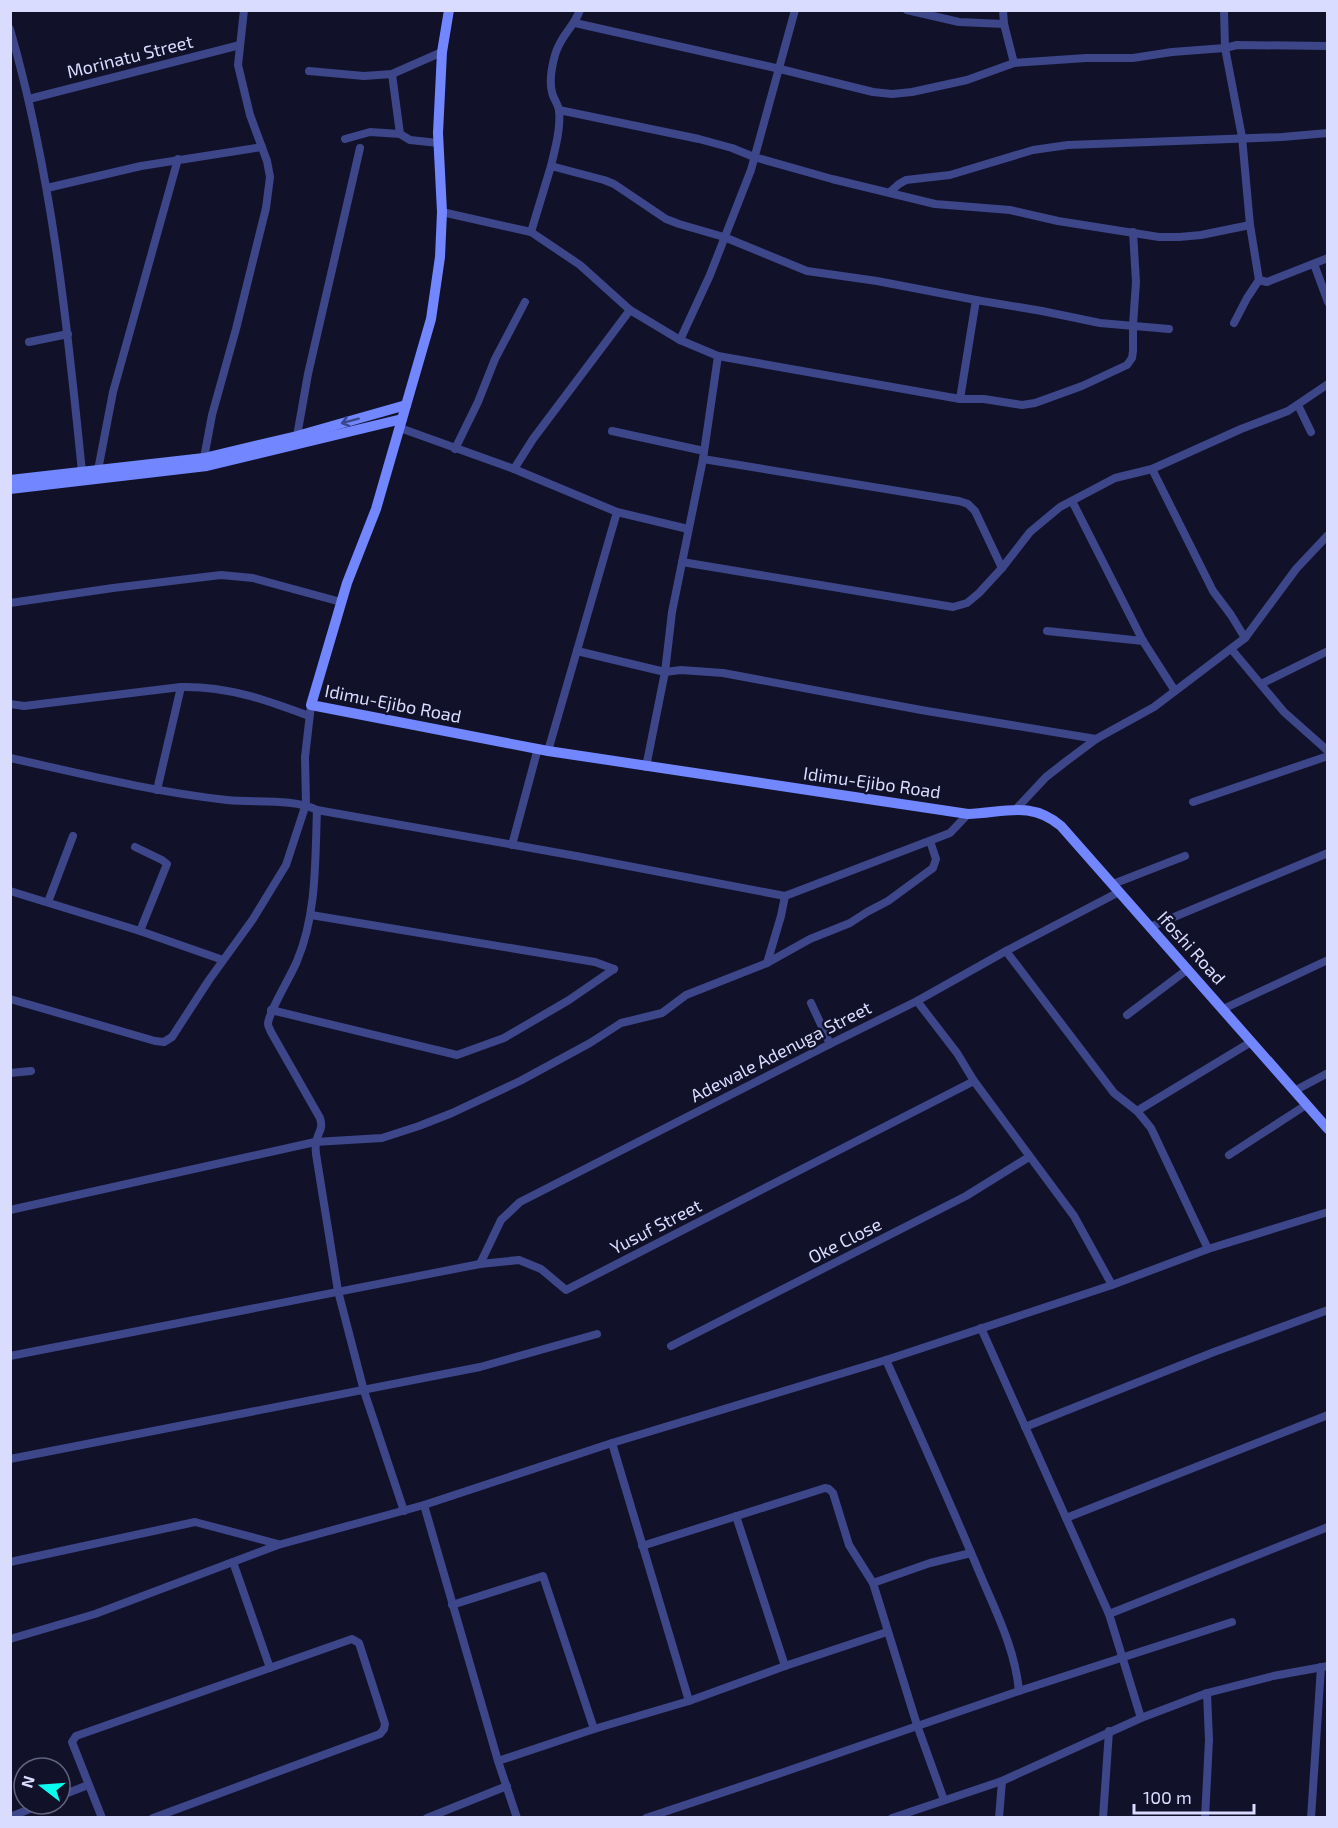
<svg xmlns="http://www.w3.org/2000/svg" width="1338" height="1828" viewBox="0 0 1338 1828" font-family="'Exo 2',sans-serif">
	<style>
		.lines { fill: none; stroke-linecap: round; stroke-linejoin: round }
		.street { stroke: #3c4689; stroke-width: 8 }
		.secondary { stroke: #7186ff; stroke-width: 10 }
		.oneway { stroke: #3c468a }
		.labels { text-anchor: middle; stroke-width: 5; stroke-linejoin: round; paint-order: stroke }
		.street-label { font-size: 18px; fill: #dadcff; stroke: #11112a }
	</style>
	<rect width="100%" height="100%" fill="#11112a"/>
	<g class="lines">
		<g class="street">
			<polyline points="907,10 959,22 1004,24"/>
			<polyline points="1003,10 1004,24 1014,63"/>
			<polyline points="575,23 780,69 873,92 892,94 912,92 967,80 1014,63 1086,58 1133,58 1172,52 1225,48 1237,45 1328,46"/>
			<path d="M10,29C52,175 67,322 82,472"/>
			<polyline points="309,71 364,76 392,74 442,52"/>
			<polyline points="392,74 400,134 410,140 438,143"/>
			<polyline points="29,99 240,45"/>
			<polyline points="559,110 699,139 732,148 754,157 832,179 935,204 1010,210 1058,221 1159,237 1179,237 1201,235 1250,225 1242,137 1225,48 1224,10"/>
			<polyline points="345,139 370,132 400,134"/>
			<path d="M551,166C555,149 561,128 559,110C558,104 553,98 552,92C549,81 552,66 555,55C561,34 573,29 580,10"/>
			<polyline points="47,188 141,166 262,147"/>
			<polyline points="890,192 899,184 906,180 950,175 1033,150 1068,145 1282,137 1328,133"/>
			<polyline points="442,212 531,232 580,265 630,310 680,340 718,356 703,459 672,612 665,672 646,767"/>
			<polyline points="1250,225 1259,280 1267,282 1328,258"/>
			<polyline points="531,232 551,166 604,180 614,184 666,219 679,224 724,237 807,271 877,281 976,300 1042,311 1100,323 1169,329"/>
			<polyline points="1314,264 1328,302"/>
			<polyline points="1234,323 1247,298 1259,280"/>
			<polyline points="680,340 710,275 751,170 795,10"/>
			<polyline points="29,342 68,334"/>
			<polyline points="718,356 960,399 984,399 1022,405 1035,403 1082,386 1127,365 1132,358 1133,351 1133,325 1136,282 1133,232"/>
			<polyline points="960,399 976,300"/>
			<polyline points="1298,405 1311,432"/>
			<polyline points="400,428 514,469 617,512 688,529"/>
			<polyline points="612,431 704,451"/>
			<polyline points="297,436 308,374 360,148"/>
			<polyline points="455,449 478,402 495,359 525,302"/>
			<polyline points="204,458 212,415 236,329 266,208 270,177 267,161 250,115 238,65 244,10"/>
			<polyline points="703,459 959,501 968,504 975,511 1002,568"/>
			<polyline points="514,469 533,439 630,310"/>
			<polyline points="1152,469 1213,591 1231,615 1245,638"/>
			<polyline points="98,470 113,392 178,159"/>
			<polyline points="1072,501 1143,641 1175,691"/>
			<polyline points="682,562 953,607 967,603 979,593 1002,568 1030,532 1060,507 1115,478 1152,469 1241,429 1288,411 1328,384"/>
			<polyline points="10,603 113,588 221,575 253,578 341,602"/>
			<polyline points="1047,631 1143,641"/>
			<polyline points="1232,650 1284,712 1328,751"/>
			<polyline points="577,651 665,672 681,670 723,673 921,710 1096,739"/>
			<polyline points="1261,684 1328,651"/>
			<path d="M10,704L24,706L181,687C228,686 266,700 309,716"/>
			<polyline points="548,751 617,512"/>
			<path d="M10,758C82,774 154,792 227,800C254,803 294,798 317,810C315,860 317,914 297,961C292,974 268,1013 268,1024C268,1027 270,1029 271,1032L320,1118C324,1131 317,1132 316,1143C315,1147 316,1151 316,1154L338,1291L364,1391L404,1511"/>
			<polyline points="157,790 181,687"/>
			<polyline points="1193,802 1328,756"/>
			<polyline points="1017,808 1046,777 1064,763 1096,739 1154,707 1245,638 1296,569 1328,535"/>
			<polyline points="317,810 576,856 785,896"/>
			<polyline points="512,845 538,748"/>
			<polyline points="135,847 162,860 167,864 140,931"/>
			<polyline points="1113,884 1185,856"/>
			<polyline points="10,891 140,931 223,960"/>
			<polyline points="48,902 73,836"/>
			<polyline points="311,915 595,962 614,969"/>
			<polyline points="1150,927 1328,853"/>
			<polyline points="1006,951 1114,1093 1137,1111 1151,1128 1208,1249"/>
			<polyline points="767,963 810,939 850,923 867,912 888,901 933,868 936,859 930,841"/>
			<polyline points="10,999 155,1041 164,1042 172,1037 209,980 253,919 286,865 306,804 305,757 311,705"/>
			<polyline points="917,1001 957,1053 974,1081 1074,1216 1112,1285"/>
			<polyline points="811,1003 830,1044"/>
			<polyline points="1223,1009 1328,960"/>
			<polyline points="271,1010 457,1055 504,1038 569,1000 614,969"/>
			<polyline points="1127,1015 1188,969"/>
			<polyline points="10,1073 31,1071"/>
			<polyline points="1294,1091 1328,1073"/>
			<polyline points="1137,1111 1251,1042"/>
			<polyline points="1229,1155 1306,1105"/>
			<polyline points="10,1210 315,1142 382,1138 419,1126 452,1113 520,1081 590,1043 621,1023 662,1013 686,995 767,963 781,916 785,896 950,833 968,814"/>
			<polyline points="480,1264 501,1220 520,1202 830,1044 917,1001 1006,951 1119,892"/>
			<polyline points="981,1328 1109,1614 1141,1718"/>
			<polyline points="671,1346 966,1196 1029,1157"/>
			<polyline points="10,1356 480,1264 519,1260 541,1269 566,1290 974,1081"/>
			<path d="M886,1360C918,1431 950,1502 980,1574C996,1612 1015,1649 1019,1691"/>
			<polyline points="1025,1427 1214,1352 1328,1310"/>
			<polyline points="612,1443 689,1701"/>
			<polyline points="10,1459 480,1367 597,1334"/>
			<polyline points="424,1505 498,1761 517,1818"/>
			<polyline points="736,1516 785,1666"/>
			<polyline points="1066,1518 1328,1415"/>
			<polyline points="642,1546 825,1488 829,1489 833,1493 849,1545 873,1583 917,1725 944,1800"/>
			<polyline points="10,1562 195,1522 278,1544"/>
			<polyline points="233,1562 270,1668"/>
			<polyline points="873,1583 930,1563 971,1553"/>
			<polyline points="452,1605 543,1576 594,1729"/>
			<polyline points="1109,1614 1328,1527"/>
			<polyline points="10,1639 95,1614 278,1545 424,1505 612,1443 886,1360 1112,1285 1208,1249 1328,1212"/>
			<polyline points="498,1761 594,1729 689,1701 785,1666 887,1632"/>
			<polyline points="60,1796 88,1785"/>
			<polyline points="10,1817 42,1804"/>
			<polyline points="102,1818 72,1742 76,1736 352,1639 359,1643 385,1724 384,1729 380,1734 153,1818"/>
			<polyline points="427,1818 507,1786"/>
			<polyline points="646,1818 784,1772 1019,1691 1232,1622"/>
			<polyline points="892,1818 1002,1781 1141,1718 1207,1693 1273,1676 1328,1666"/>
			<polyline points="999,1818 1002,1781"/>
			<polyline points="1103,1818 1109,1731"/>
			<polyline points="1205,1818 1209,1740 1207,1693"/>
			<polyline points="1311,1818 1321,1667"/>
		</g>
		<g class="secondary">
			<path d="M449,10L442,52L438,133L442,212L440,257L431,319L376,509L347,583L311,705L548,751L968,814C1004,813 1030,800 1061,826L1328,1129"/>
			<polyline points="10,480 204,458 297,436 406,405"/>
			<polyline points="10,489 207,466 402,419"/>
		</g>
	</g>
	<defs><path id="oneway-shaft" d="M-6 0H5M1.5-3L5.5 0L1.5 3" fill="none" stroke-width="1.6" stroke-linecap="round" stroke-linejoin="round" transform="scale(1.5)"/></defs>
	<use class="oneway" href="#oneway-shaft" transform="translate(350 421) rotate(165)"/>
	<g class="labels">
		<g class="street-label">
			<text transform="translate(130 57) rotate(-14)" y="6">Morinatu Street</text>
			<text transform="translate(393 704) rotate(11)" y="6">Idimu-Ejibo Road</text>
			<text transform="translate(872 783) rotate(8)" y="6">Idimu-Ejibo Road</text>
			<text transform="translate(1191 948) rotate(48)" y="6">Ifoshi Road</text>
			<text transform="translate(781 1052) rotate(-27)" y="6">Adewale Adenuga Street</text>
			<text transform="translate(656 1227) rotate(-27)" y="6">Yusuf Street</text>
			<text transform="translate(845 1241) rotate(-27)" y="6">Oke Close</text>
		</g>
	</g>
	<rect width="1338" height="1828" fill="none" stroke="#dadcff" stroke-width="24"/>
	<g transform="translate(42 1786) rotate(287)"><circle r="28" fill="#11112a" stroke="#61627f" stroke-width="1.5"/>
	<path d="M0-4.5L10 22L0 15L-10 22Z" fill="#06feed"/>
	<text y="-9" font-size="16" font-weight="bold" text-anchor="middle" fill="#dadcff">N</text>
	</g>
	<path d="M1134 1804v9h120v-9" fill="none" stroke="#dadcff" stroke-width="3"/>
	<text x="1143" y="1804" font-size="18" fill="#dadcff" stroke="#11112a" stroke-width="4.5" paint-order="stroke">100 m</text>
</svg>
